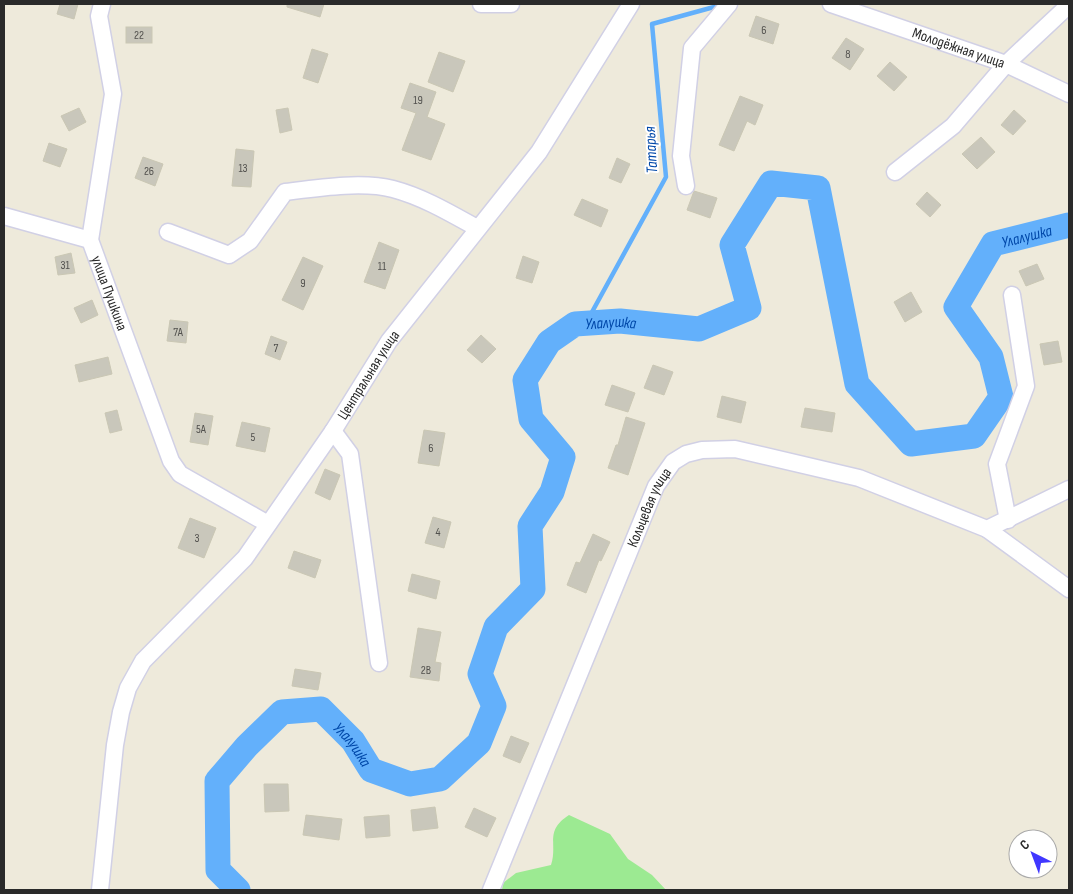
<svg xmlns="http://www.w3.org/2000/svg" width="1073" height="894" viewBox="0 0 1073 894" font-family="'Sofia Sans Condensed',sans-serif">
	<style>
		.green { fill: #9cea92 }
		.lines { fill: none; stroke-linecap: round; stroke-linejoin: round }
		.stream { stroke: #63b0fb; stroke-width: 4.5 }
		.river { stroke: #63b0fb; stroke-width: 25 }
		.building { fill: #c9c7bb; stroke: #cac7b4 }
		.minor-casing { stroke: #d1d0e5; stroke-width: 19 }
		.minor { stroke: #fff; stroke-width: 16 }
		.labels { text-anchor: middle; stroke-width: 4; stroke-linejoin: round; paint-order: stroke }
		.number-label { font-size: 12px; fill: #52514e }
		.street-label { font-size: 15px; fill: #2a2a2a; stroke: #fff }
		.water-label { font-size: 16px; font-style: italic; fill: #0048a9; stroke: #fff }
	</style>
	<rect width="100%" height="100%" fill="#eeeadb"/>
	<path class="green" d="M569,815L610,834L628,859L652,875L666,890H502L503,883L516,873L551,865C558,844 544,831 569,815Z"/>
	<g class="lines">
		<polyline class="stream" points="586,323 666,177 652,24 714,7 715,4"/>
		<path class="river" id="s1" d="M238,890L218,870L217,781L247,746L282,712L321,709L353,741L371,770L410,784L440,779L479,743L494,706L480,674L496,627L533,589L530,526L552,492L563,457L531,419L525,380L549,342L575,324L620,321L699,329L749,308L732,245L771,183L818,188L857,384L911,444L974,436L1001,397L991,357L956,307L993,244L1069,225"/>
	</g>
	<g class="building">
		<polygon points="60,4 78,4 74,19 57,14"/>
		<polygon points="287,4 324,4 320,17 287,7"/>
		<polygon points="756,16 779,24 773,44 749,36"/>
		<rect x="126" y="27" width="26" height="16"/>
		<polygon points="846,38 864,49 850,70 832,58"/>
		<polygon points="312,49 328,54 318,83 303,78"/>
		<polygon points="439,52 465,61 453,92 428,82"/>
		<polygon points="890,62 907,77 894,91 877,76"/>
		<polygon points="410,83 436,92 427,117 445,124 431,160 402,150 416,113 401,108"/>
		<polygon points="740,96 763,105 755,125 747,121 734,151 719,145"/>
		<polygon points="79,108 86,122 69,131 61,116"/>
		<polygon points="288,108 292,130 280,133 276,110"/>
		<polygon points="1014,110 1026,121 1013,135 1001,125"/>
		<polygon points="981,137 995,152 977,169 962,154"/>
		<polygon points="49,143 67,149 60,167 43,161"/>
		<polygon points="236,149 254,151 251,187 232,186"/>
		<polygon points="143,157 163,164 155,186 135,178"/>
		<polygon points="617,158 630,164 621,183 609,178"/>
		<polygon points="694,191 717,198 710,218 687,210"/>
		<polygon points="927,192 941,205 930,217 916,204"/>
		<polygon points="582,199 608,210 601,227 574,215"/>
		<polygon points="379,242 399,250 385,289 364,282"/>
		<polygon points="71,253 75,273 58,275 55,257"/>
		<polygon points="523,256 539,262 532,283 516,278"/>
		<polygon points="303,257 323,266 303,310 282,300"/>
		<polygon points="1037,264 1044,279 1026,286 1019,271"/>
		<polygon points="911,292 922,312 905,322 894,302"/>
		<polygon points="92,300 98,315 81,323 74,308"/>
		<polygon points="170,320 188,322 186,343 167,341"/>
		<polygon points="481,335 496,349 482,363 467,350"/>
		<polygon points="271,336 287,342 280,360 265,354"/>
		<polygon points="1058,341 1062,362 1044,365 1040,344"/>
		<polygon points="108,357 112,374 79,382 75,365"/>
		<polygon points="653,365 673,372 664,395 644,388"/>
		<polygon points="612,385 635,393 628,412 605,405"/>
		<polygon points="722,396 746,402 741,423 717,417"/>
		<polygon points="805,408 835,413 832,432 801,427"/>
		<polygon points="117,410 122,430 110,433 105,413"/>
		<polygon points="195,413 213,416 208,445 190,442"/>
		<polygon points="626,417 645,423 628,475 608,468 616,445 618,445"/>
		<polygon points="242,422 270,428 265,452 236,446"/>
		<polygon points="424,430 445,433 439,466 418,463"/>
		<polygon points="325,469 340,475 330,500 315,493"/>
		<polygon points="433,517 451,522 444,548 425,543"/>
		<polygon points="190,518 216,528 204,558 178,548"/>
		<polygon points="593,534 610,542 601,561 599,560 586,593 567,585 576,562 580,563"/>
		<polygon points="294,551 321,560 315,578 288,568"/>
		<polygon points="412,574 440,581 436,599 408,591"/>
		<polygon points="418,628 441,632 435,662 441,663 439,681 410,677"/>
		<polygon points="295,669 321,673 318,690 292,686"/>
		<polygon points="511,736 529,743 520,763 503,756"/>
		<polygon points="264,784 288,784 289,811 265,812"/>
		<polygon points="435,807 438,828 413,831 411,810"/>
		<polygon points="474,808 496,818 487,837 465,827"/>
		<polygon points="306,815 342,819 339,840 303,835"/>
		<polygon points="389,815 390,836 366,838 364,817"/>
	</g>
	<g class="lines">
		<g class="minor-casing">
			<g id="minor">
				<path id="s2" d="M102,4L99,16L113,94L90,240L171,461L180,474L268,524"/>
				<polyline points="481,4 511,4"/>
				<path id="s3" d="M831,4L1006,64L1069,5"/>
				<polyline points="895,172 953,126 1006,64 1069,94"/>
				<polyline points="686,186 681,156 692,48 729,4"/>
				<polyline points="4,216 90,240"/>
				<path d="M168,232L229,255L250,241L285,192C317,188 362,181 393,189C423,197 450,213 477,228"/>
				<polyline points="333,431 350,454 379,663"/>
				<polyline points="1008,520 997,464 1026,386 1012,295"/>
				<polyline points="987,529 1069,589"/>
				<path id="s4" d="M100,890L115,745L121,712L128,688L143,661L245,558L333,431L389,341L539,152L631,4"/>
				<path id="s5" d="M491,890L656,486L673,462L686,454L702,450L735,449L859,478L987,529L1069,489"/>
			</g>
		</g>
		<use href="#minor" class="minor"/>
	</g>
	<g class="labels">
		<g class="number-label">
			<text x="764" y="34">6</text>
			<text x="139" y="39">22</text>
			<text x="848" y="58">8</text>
			<text x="418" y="104">19</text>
			<text x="243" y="172">13</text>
			<text x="149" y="175">26</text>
			<text x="65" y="269">31</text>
			<text x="382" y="270">11</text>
			<text x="303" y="287">9</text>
			<text x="178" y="336">7А</text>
			<text x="276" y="352">7</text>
			<text x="201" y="433">5А</text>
			<text x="253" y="441">5</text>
			<text x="431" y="452">6</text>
			<text x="438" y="536">4</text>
			<text x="197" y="542">3</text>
			<text x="426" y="674">2В</text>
		</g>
		<g class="street-label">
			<text dy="5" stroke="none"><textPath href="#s3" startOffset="135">Молодёжная улица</textPath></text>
			<text dy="5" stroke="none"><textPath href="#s2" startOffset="296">улица Пушкина</textPath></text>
			<text dy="5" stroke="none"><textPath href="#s4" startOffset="601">Центральная улица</textPath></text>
			<text dy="5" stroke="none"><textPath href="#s5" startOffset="414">Кольцевая улица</textPath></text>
		</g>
		<g class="water-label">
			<text transform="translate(650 150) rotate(-93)" y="6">Татарья</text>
			<text dy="6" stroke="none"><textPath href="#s1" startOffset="1905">Улалушка</textPath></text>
			<text dy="6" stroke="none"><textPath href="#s1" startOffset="975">Улалушка</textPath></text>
			<text dy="6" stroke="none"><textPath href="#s1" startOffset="299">Улалушка</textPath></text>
		</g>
	</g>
	<rect width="1073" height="894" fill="none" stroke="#2a2a2a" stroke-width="10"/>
	<g transform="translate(1033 854) rotate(318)"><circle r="24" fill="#ffffff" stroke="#aaaaaa"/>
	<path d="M0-4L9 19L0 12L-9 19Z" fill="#4037ff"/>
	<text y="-8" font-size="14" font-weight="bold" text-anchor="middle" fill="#2a2a2a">С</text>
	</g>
</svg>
